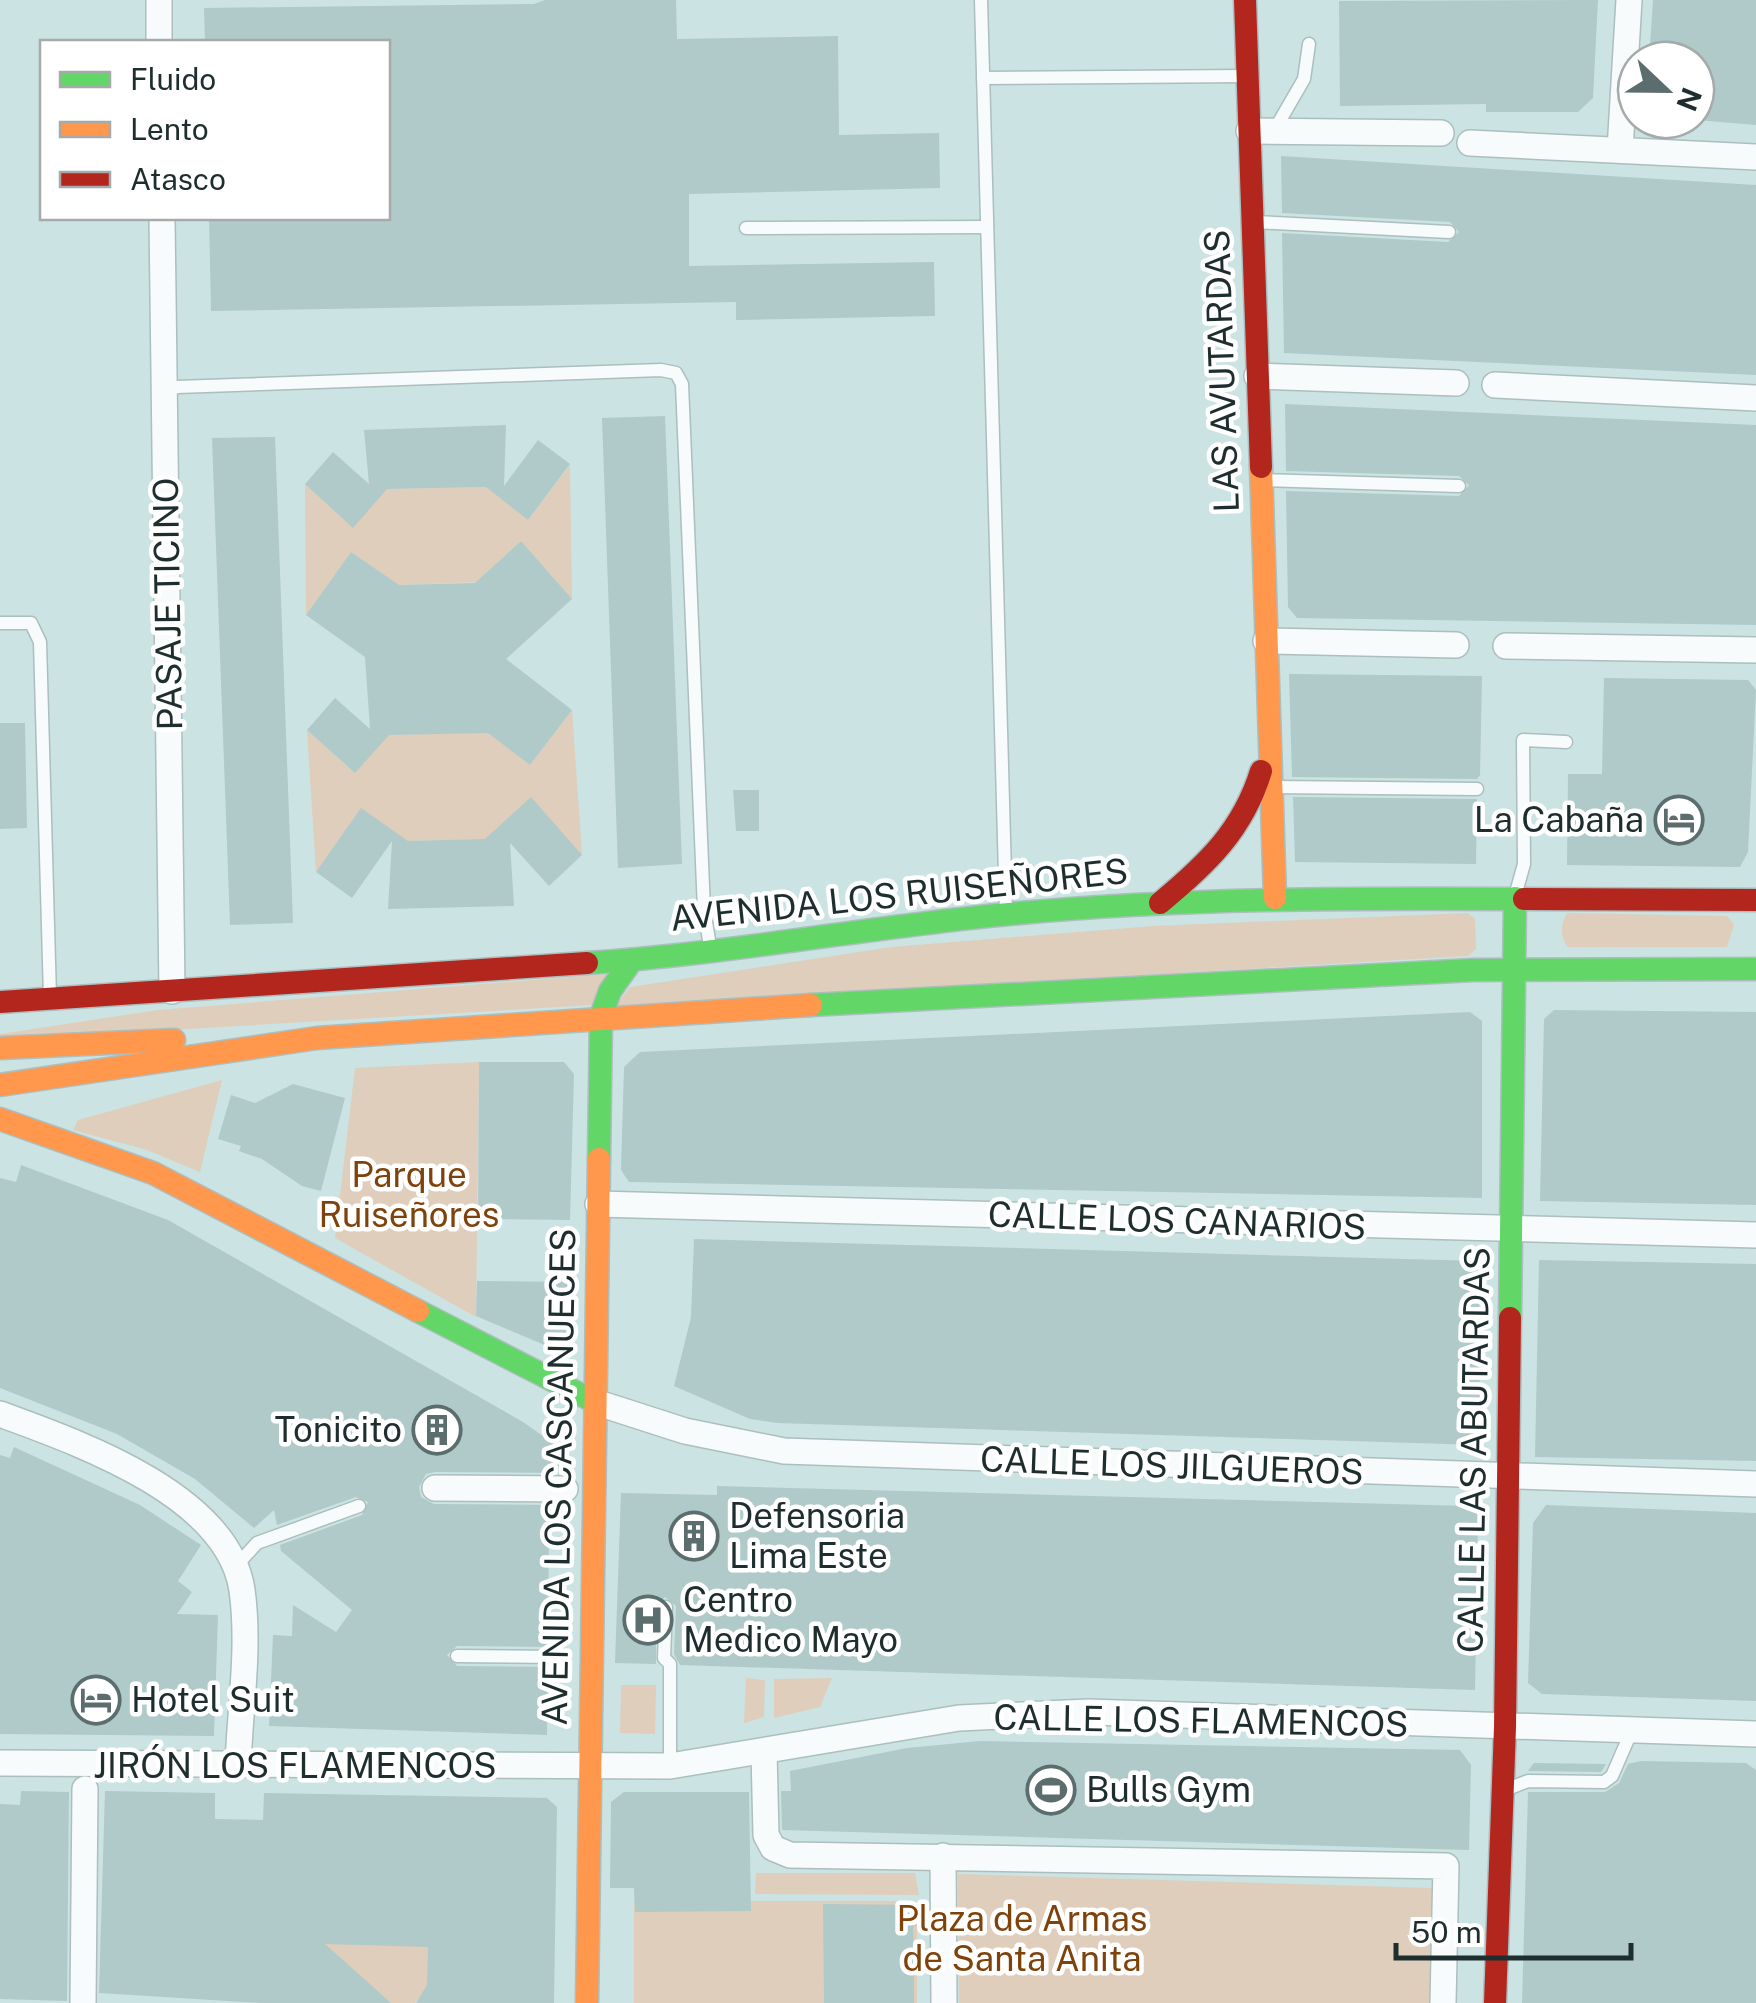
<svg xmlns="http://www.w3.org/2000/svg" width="1756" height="2003" viewBox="0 0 1756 2003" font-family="'Public Sans',sans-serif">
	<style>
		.green { fill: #dfcebb }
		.building { fill: #b0c9c9 }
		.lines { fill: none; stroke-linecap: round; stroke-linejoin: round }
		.lane-casing { stroke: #acbebe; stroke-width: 15 }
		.street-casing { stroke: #acbebe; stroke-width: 28 }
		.fast-casing { stroke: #acbebe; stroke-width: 25 }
		.slow-casing { stroke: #acbebe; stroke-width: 25 }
		.jam-casing { stroke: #acbebe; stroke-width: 25 }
		.lane { stroke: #f7fbfb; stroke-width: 12 }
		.street { stroke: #f7fbfb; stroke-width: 25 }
		.fast { stroke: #63d668; stroke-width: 22 }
		.slow { stroke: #ff974d; stroke-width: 22 }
		.jam { stroke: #b3261e; stroke-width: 22 }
		.labels { text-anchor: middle; stroke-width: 9; stroke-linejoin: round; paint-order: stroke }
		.street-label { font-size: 35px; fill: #1e2e2e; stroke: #fff }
		.poi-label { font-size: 35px; fill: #1e2e2e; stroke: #fff; text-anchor: start }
		.park-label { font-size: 35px; fill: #7f420a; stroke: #fff }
	</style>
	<rect width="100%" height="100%" fill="#cce3e3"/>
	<g class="green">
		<polygon points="570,465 572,599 521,541 487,572 482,582 398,585 351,552 306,615 305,484 353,527 385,489 492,487 528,520"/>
		<polygon points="572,710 582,855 531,798 491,839 408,841 361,809 316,872 307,730 355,773 387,735 496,732 499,741 530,765"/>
		<polygon points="1468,913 1475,919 1476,949 1468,956 615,1006 630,987 892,947 1153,926"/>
		<path d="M1567,913L1727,916L1734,925L1727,947H1568C1560,937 1560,925 1567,913Z"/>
		<polygon points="608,974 593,1005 0,1040 0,1034 158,1010"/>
		<polygon points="479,1062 476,1317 335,1238 355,1068"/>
		<polygon points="222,1080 200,1172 147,1150 73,1130 78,1120"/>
		<polygon points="746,1678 765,1680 764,1717 744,1723"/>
		<polygon points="832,1678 820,1707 774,1718 774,1679"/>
		<polygon points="621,1685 656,1685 655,1734 620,1733"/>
		<polygon points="756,1873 915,1873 919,1895 755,1894"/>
		<polygon points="958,1874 1433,1888 1429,2003 959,2003"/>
		<rect x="634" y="1901" width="283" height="102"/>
		<polygon points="428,1921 428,1956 451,1957 415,2003 391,2003 282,1932 356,1945 400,1946"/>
	</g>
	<g class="building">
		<polygon points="545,0 676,0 677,39 838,36 839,135 939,133 940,188 689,194 689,266 934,262 935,316 736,320 736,302 211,311 209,218 388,218 388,42 205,42 204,8 534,4"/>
		<polygon points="1598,0 1593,98 1578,112 1486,112 1486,104 1340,106 1339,1"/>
		<polygon points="1653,0 1756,0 1756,125 1696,120 1696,60 1649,60"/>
		<polygon points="1281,156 1756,185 1756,375 1284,353 1282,233 1448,242 1459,232 1450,222 1282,213"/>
		<polygon points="1285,404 1756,425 1756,625 1297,618 1288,607 1286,491 1459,496 1469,485 1459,476 1286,471"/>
		<polygon points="665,416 682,864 618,868 602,418"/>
		<polygon points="506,425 504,486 538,440 570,464 528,520 486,487 387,489 353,528 305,484 333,452 369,484 364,430"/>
		<polygon points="275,437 293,923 230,925 212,438"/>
		<polygon points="521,541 572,599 506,659 572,710 530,765 488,733 389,735 355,773 307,730 335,698 370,729 365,657 306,615 351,552 399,585 475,583"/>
		<polygon points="1289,674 1482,676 1480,775 1477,779 1292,777"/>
		<polygon points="1604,678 1748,680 1756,690 1748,852 1740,867 1567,865 1568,774 1602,774"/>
		<polygon points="0,723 25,723 27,828 0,829"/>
		<polygon points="733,790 759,790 759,831 736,831"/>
		<polygon points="531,797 582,855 549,886 510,843 514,906 388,909 392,841 352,898 316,872 361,808 408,841 485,839"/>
		<polygon points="1293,797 1477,799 1476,864 1295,862"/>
		<polygon points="1554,1010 1756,1012 1756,1205 1540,1201 1544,1019"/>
		<polygon points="1470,1012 1482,1021 1482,1198 629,1182 621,1170 624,1067 640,1052"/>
		<polygon points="479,1062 564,1062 574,1074 570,1220 478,1219"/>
		<polygon points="293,1084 345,1098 321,1191 302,1186 262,1159 239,1151 241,1146 218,1139 231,1095 255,1103"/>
		<polygon points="21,1165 168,1220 523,1422 560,1448 559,1473 435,1472 426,1474 419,1487 421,1497 434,1504 558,1505 557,1530 549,1529 548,1647 457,1646 447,1655 457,1666 548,1667 547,1735 269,1726 273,1635 292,1636 293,1605 336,1632 352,1610 281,1551 280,1545 362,1515 368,1502 356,1497 277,1525 274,1510 254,1528 195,1479 117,1434 0,1388 0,1178 16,1182"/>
		<polygon points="694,1239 1479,1261 1480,1445 777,1423 750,1419 674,1386 691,1317"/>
		<polygon points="1539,1260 1756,1264 1756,1461 1535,1457"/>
		<polygon points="477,1281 569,1282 566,1340 554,1349 476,1316"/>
		<polygon points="14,1447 140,1505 201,1545 178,1581 192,1592 177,1614 218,1615 214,1736 0,1734 0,1455 10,1458"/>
		<polygon points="717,1486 1467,1506 1478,1515 1475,1690 680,1665 674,1654 676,1606 665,1597 656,1607 656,1664 615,1663 621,1493 717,1495"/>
		<polygon points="1546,1505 1756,1513 1756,1701 1542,1694 1528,1683 1533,1523"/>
		<polygon points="980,1741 1460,1750 1471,1765 1469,1850 782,1830 781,1791 791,1791 790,1771 907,1748"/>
		<polygon points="1641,1761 1746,1763 1756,1770 1756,2003 1522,2003 1528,1792 1605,1792 1619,1783 1628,1764"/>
		<polygon points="1534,1763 1606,1764 1601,1772 1528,1771"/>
		<polygon points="21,1791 69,1792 67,2001 0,1999 0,1804 20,1805"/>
		<polygon points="105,1791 215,1793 215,1819 263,1820 264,1793 547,1798 557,1807 554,2003 416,2003 427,1985 428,1947 325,1944 391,2003 262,2003 99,1993"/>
		<polygon points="624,1792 749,1792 751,1911 635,1912 634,1888 610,1888 611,1802"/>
		<polygon points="823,1904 913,1905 914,2003 824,2003"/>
	</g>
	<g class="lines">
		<g class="lane-casing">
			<g id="lane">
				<polyline points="981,0 1006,912"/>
				<polyline points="983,78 1245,76"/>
				<polyline points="1275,129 1304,79 1309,44"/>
				<polyline points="1255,222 1449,232"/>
				<polyline points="746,228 987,227"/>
				<polyline points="165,392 177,387 661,370 676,373 682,384 704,910 710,946"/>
				<polyline points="1263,480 1459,486"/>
				<polyline points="0,623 31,623 40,642 50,997"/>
				<polyline points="1273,787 1477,789"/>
				<polyline points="1515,896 1524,864 1523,740 1566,742"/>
				<polyline points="236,1566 257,1543 359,1506"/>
				<polyline points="666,1607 664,1658 670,1664 670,1766"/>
				<polyline points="457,1656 562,1657"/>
				<polyline points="1505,1790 1528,1781 1604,1782 1612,1776 1632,1730"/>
			</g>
		</g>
		<g class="street-casing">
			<g id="street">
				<polyline points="159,0 159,42"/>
				<polyline points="1249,131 1441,133"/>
				<polyline points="1470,143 1756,157"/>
				<polyline points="1620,150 1629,0"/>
				<polyline points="162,218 172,991"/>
				<polyline points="1257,376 1456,383"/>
				<polyline points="1495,385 1756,398"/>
				<polyline points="1266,641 1456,645"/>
				<polyline points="1506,646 1756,650"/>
				<polyline points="598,1204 1756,1235"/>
				<polyline points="595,1402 685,1431 784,1451 1756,1484"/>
				<path d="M0,1414C79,1443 228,1495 242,1590C250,1647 240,1709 238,1765"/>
				<polyline points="435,1488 565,1489"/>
				<polyline points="764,1751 766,1835 773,1848 790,1855 1446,1866 1443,2003"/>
				<polyline points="0,1763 670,1766 959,1718 1089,1712 1756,1734"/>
				<polyline points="943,1856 944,2003"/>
				<polyline points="83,2003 85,1789"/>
			</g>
		</g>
		<g class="fast-casing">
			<g id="fast">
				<path d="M587,963C728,954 868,927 1009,914C1180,898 1351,898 1524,899"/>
				<polyline points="811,1005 1473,970 1756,969"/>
				<polyline points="599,1159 601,1016 610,991 632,960"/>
				<polyline points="418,1311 595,1402"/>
				<polyline points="1510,1318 1515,898"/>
			</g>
		</g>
		<g class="slow-casing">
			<g id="slow">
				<polyline points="1261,467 1275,898"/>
				<polyline points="0,1048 174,1040"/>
				<polyline points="0,1085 317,1038 811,1005"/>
				<polyline points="0,1119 153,1173 418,1311"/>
				<polyline points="587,2003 599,1159"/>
			</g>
		</g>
		<g class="jam-casing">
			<g id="jam">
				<polyline points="1245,0 1261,467"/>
				<polyline points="1524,899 1756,900"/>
				<path d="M1160,903C1207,864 1243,830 1261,771"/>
				<polyline points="0,1002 587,963"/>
				<polyline points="1495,2003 1505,1727 1510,1318"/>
			</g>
		</g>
		<use href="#lane" class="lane"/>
		<use href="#street" class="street"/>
		<use href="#fast" class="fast"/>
		<use href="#slow" class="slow"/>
		<use href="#jam" class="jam"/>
	</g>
	<defs>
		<g id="hotel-ring" transform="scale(2.5)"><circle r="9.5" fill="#fff" stroke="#5b6d6d" stroke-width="1.5"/><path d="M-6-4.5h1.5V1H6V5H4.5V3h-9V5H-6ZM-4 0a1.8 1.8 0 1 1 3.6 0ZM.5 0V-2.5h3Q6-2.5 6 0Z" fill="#5b6d6d"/></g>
		<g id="building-ring" transform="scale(2.5)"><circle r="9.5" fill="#fff" stroke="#5b6d6d" stroke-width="1.5"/><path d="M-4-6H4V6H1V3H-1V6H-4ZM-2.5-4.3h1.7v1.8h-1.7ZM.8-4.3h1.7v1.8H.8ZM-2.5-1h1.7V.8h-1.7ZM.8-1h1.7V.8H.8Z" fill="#5b6d6d"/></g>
		<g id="hospital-ring" transform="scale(2.5)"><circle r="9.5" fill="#fff" stroke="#5b6d6d" stroke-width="1.5"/><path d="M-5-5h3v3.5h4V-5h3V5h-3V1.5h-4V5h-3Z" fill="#5b6d6d"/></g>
		<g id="stadium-ring" transform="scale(2.5)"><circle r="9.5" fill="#fff" stroke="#5b6d6d" stroke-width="1.5"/><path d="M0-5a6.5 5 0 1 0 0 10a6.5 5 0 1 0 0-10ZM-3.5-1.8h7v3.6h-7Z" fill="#5b6d6d"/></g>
	</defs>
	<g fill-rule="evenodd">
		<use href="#hotel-ring" x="1679" y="820"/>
		<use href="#building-ring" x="437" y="1430"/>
		<use href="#building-ring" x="694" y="1536"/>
		<use href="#hospital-ring" x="648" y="1620"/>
		<use href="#hotel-ring" x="96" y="1700"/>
		<use href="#stadium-ring" x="1051" y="1790"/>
	</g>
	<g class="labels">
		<g class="street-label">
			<text transform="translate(1222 371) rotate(-92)" y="12">LAS AVUTARDAS</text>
			<text transform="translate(168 604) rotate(-91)" y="12">PASAJE TICINO</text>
			<text transform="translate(899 895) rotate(-6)" y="12">AVENIDA LOS RUISEÑORES</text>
			<text transform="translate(1177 1221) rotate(2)" y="12">CALLE LOS CANARIOS</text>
			<text transform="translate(1474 1450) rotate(-89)" y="12">CALLE LAS ABUTARDAS</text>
			<text transform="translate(1172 1466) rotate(2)" y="12">CALLE LOS JILGUEROS</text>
			<text transform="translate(559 1477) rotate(-89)" y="12">AVENIDA LOS CASCANUECES</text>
			<text transform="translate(1201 1721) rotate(1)" y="12">CALLE LOS FLAMENCOS</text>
			<text x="295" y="1778">JIRÓN LOS FLAMENCOS</text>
		</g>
		<g class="poi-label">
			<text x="1644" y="832" text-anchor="end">La Cabaña</text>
			<text x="402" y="1442" text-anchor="end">Tonicito</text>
			<text x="729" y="1528">Defensoria<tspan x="729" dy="40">Lima Este</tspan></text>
			<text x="683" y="1612">Centro<tspan x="683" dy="40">Medico Mayo</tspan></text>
			<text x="131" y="1712">Hotel Suit</text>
			<text x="1086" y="1802">Bulls Gym</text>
		</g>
		<g class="park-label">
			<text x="409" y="1187">Parque<tspan x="409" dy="40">Ruiseñores</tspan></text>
			<text x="1022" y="1931">Plaza de Armas<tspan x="1022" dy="40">de Santa Anita</tspan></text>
		</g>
	</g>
	<rect x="40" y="40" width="350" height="180" fill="#ffffff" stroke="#a5abab" stroke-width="2.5"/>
	<rect x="60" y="72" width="50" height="15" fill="#63d668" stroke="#a5abab" stroke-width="2.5"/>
	<text x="130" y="90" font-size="30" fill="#1e2e2e">Fluido</text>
	<rect x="60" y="122" width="50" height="15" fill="#ff974d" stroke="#a5abab" stroke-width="2.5"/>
	<text x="130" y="140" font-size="30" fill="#1e2e2e">Lento</text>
	<rect x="60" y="172" width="50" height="15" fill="#b3261e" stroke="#a5abab" stroke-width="2.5"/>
	<text x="130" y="190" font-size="30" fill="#1e2e2e">Atasco</text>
	<g transform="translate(1666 90) rotate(112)"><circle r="48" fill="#ffffff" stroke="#a5abab" stroke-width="2.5"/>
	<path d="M0-8L18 38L0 25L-18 38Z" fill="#5b6d6d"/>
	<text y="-15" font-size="28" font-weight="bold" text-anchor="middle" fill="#1e2e2e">N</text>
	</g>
	<path d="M1396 1943v15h235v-15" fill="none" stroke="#1e2e2e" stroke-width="5"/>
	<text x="1411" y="1943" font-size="30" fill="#1e2e2e" stroke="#ffffff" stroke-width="8" paint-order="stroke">50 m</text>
</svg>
